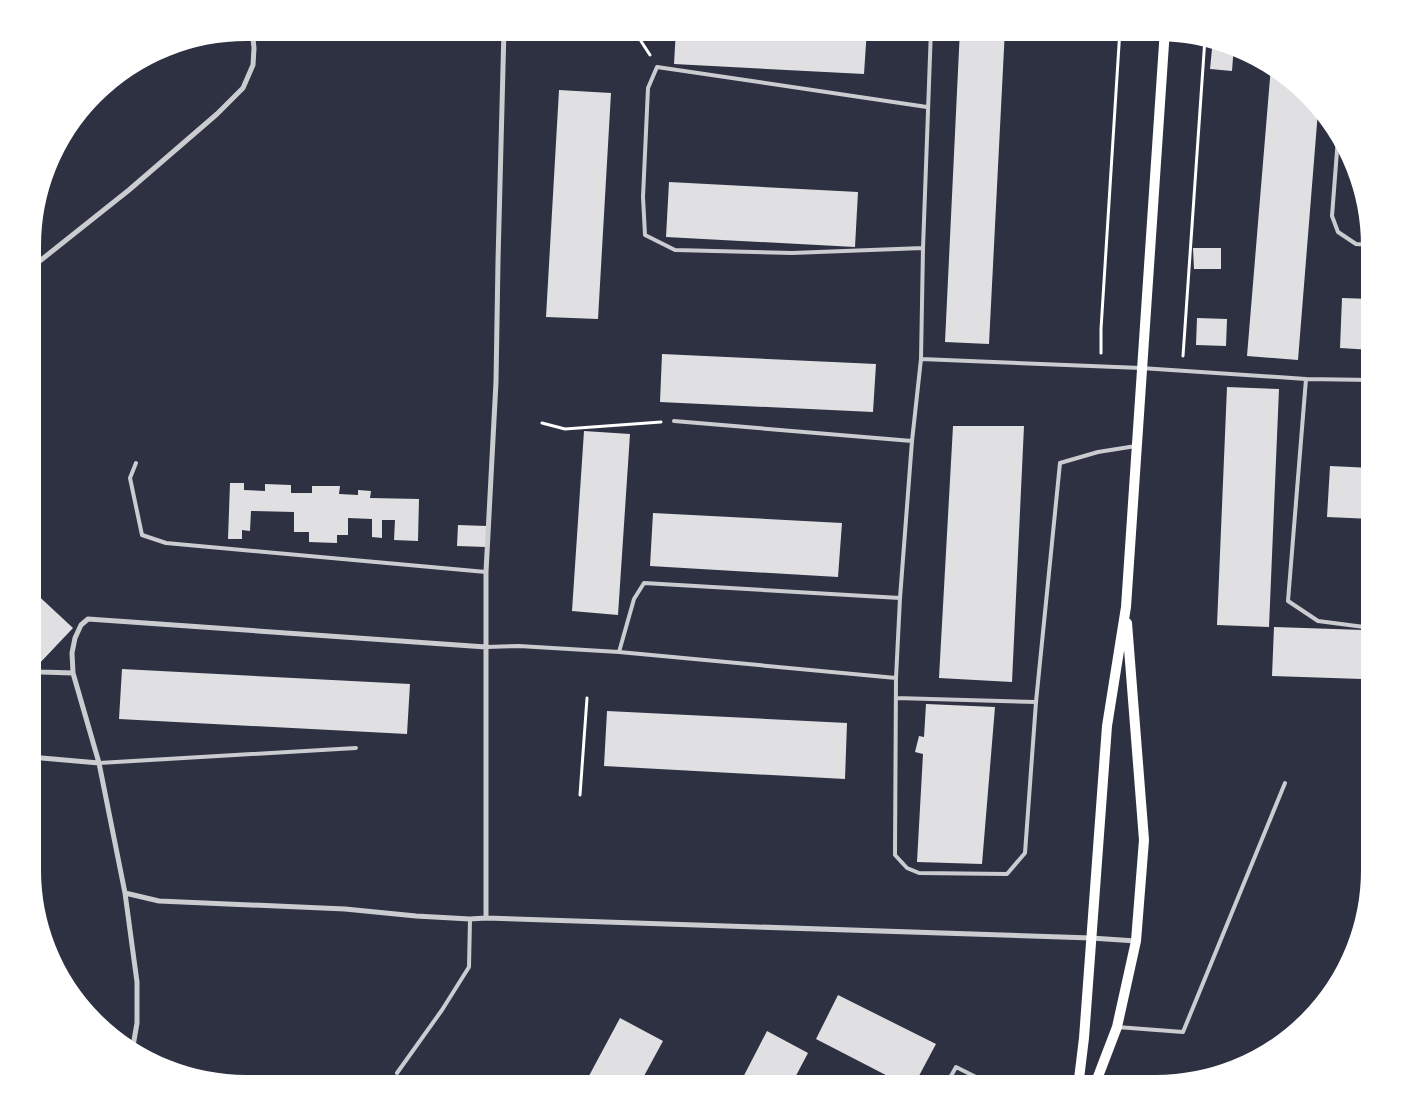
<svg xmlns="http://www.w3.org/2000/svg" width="1401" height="1116" font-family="'PT Sans',sans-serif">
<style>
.building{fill:#e0e0e3}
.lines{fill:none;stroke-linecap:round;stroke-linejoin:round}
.path{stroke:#fff;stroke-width:3}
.service{stroke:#caccd0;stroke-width:4}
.minor{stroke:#caccd0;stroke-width:5}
.secondary{stroke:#fff;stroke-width:10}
.rim{fill:none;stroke:#fff;stroke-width:6}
</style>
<rect width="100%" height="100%" fill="#2d3142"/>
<path class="building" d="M676,29H867L864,74L674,64Z
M960,29H1005L989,344L945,342Z
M1213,39L1234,44L1232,71L1210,69Z
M1271,66L1299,83L1318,111L1298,360L1247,356Z
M559,90L611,93L598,319L546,317Z
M669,182L858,192L855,247L666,237Z
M1193,248H1221V269H1194Z
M1342,298L1372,299V350L1340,348Z
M1197,318L1227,319L1226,346L1196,345Z
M662,354L876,364L873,412L660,402Z
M1227,387L1279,389L1269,627L1217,625Z
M953,426H1024L1012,682L939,678Z
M584,431L630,434L618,615L572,611Z
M1330,466L1372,468V519L1327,517Z
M230,483H244V490L265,491V484L291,485V493H312V486H340L339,494L358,495V490L371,491L370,498L419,499L418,541L394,540L395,520H382V538L372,537V519L348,518V535H337V543L309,542V532H294V512L251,511L250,531L242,530V539H228Z
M653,513L842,523L838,577L650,566Z
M458,525L487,526L486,547L457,546Z
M30,588L73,628L37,666L30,659Z
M1274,627L1364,630L1362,679L1272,676Z
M122,669L410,684L407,734L119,719Z
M926,704L995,707L982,864L917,862L923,754L915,752L919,736L924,737Z
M607,711L847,723L845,779L604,766Z
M838,995L936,1044L913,1087H909L816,1039Z
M620,1018L663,1041L638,1087H583Z
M767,1031L808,1053L790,1087H738Z"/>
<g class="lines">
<path class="path" d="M636,29L637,35L650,55
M1101,353V329L1120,29
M1183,356L1205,38
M542,423L565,429L661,422
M580,795L587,698"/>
<path class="service" d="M931,29L923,248L921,359L912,441L900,598L896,678L895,855L907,868L919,873L1007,874L1025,853L1036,702L1060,463L1098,452L1136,446
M1338,138L1332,216L1338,232L1356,244L1372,245
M923,248L792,253L675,250L645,235L643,197L648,88L657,67L927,107
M921,359L1141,368L1306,379L1372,380
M1306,379L1288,601L1318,621L1372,628
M674,421L912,441
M136,463L130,478L142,535L166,543L486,572
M486,647L519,646L619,652L896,678
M619,652L634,599L644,583L900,598
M896,698L1036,702
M99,763L356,748
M1117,1027L1183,1032L1285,783
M397,1073L442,1010L469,967L470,919
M650,1087L655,1077
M945,1087L956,1067L996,1087"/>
<path class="minor" d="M31,268L129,190L217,114L243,88L253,65L254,48L252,29
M30,669L41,672L73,673
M30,757L99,763L125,893
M99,763L73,673L72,653L75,638L81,625L88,619L486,647
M486,918L1091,938L1136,941
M132,1052L137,1023V982L125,893L159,901L345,909L416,916L470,919L486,918V572L496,382L498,261L504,29"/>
<path class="secondary" d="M1078,1087L1084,1038L1107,726L1126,607L1165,29
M1094,1087L1117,1027L1136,941L1144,840L1127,623"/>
</g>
<path d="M0 0H1401V1116H0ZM246 38H1156A208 208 0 0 1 1364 246V870A208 208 0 0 1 1156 1078H246A208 208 0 0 1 38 870V246A208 208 0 0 1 246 38Z" fill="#fff" fill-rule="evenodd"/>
<path class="rim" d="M246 38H1156A208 208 0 0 1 1364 246V870A208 208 0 0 1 1156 1078H246A208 208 0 0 1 38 870V246A208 208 0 0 1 246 38Z"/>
</svg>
